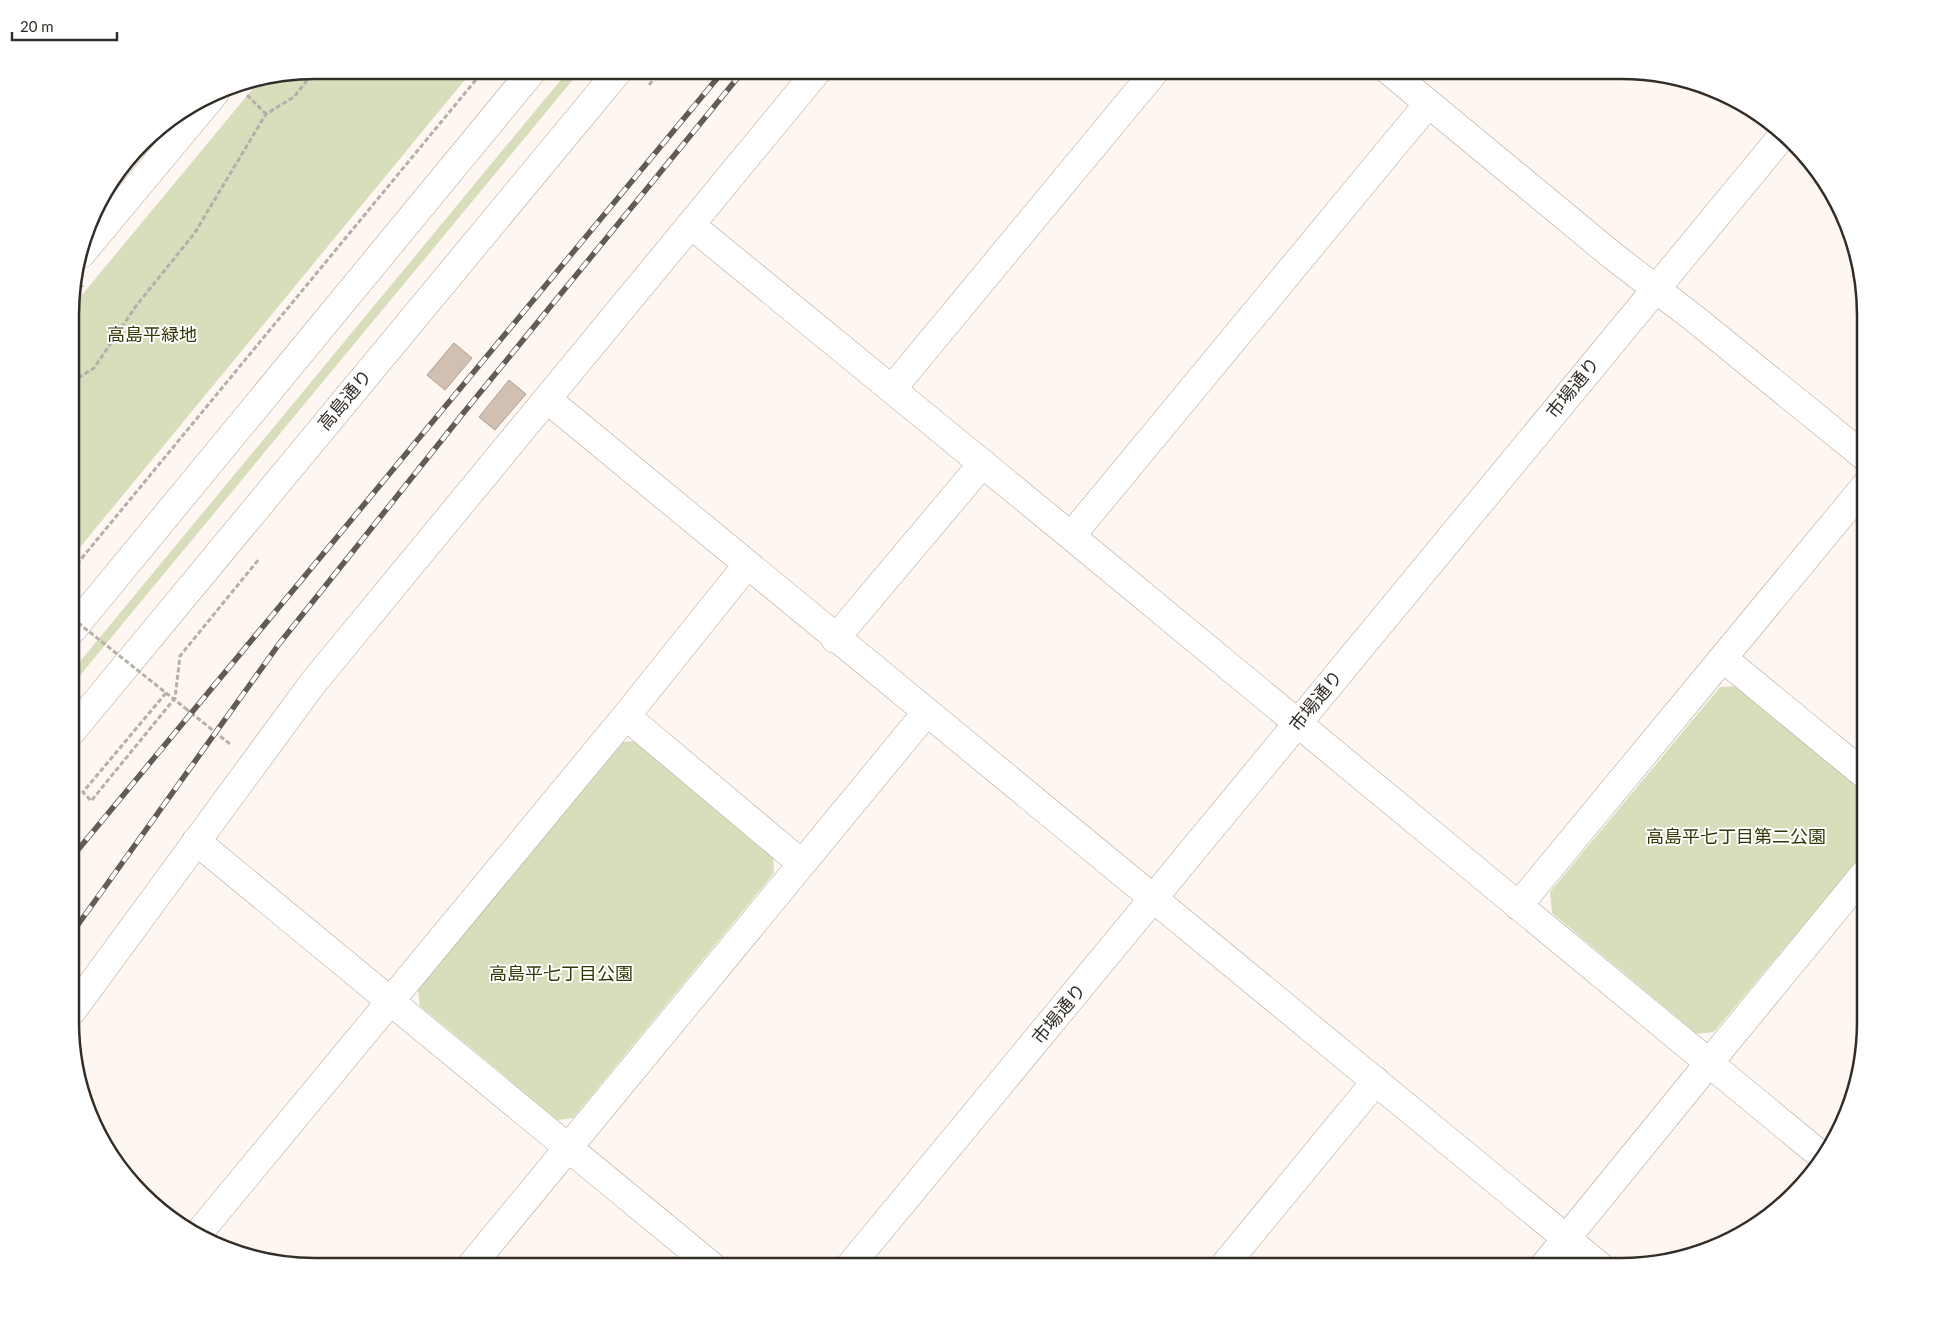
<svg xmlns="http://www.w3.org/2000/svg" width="1936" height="1337" font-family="Lato,'Noto Sans JP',sans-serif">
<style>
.green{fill:#d8ddbb}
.building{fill:#d1c0b2;stroke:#af9f91}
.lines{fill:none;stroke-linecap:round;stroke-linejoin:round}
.street-casing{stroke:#b2a294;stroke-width:29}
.secondary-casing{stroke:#b2a294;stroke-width:29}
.path{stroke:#b5afa9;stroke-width:3;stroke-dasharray:5 2.5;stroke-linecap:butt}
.street{stroke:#fff;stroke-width:28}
.secondary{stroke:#fff;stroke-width:28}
.rail-casing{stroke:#615b55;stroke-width:5.5}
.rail{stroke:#fff;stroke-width:4;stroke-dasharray:11;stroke-linecap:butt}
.path-bridge{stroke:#b5afa9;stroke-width:3;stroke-dasharray:5 2.5;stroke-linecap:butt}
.labels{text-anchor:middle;stroke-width:4;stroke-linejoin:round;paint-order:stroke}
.park-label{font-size:18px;fill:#343703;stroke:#fff}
.street-label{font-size:18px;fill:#332d27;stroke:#fff}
.rim{fill:none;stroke:#332d27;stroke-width:2.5}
</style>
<rect width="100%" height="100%" fill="#fef7f1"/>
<path class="green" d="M315,70H473L72,557V307L259,81Z
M569,70H581L72,685V671Z
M1739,686L1865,790V851L1714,1032L1697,1034L1552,913L1550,892L1720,687Z
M639,741L773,854L774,873L573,1118L558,1120L420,1006L418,990L622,742Z"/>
<path class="building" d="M454,343L472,358L445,390L427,375Z
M509,380L526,394L495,430L479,417Z"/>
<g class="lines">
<g class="street-casing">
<path id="street" d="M1388,70L1613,256L1695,319L1865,457
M691,225L1071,536L1823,1157
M81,254L215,93
M892,389L1156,70
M548,400L1601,1267
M1071,536L1428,104
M835,639L983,463
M1724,659L1865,775
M626,716L801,863
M196,841L713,1267
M1518,906L1865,486
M72,1011L313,683L818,70
M198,1234L626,716L747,565
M470,1267L926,713
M1223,1267L1376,1081
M1543,1267L1709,1063L1865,873"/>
</g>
<g class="secondary-casing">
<path id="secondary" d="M72,630L533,70
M72,731L619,70
M849,1267L1783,135"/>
</g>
<path class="path" d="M649,85L661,70
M247,95L266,114
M72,298L83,285
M72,382L94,368L136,306L194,234L266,114L294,97L315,70
M72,570L484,70
M166,693L83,792L91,801L175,698L180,656L259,559
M185,708L230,744"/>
<use href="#street" class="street"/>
<use href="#secondary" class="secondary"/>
<g class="rail-casing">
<path id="rail" d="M72,857L724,70
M72,933L279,644L465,411L744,70"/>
</g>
<use href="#rail" class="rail"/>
<path class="path-bridge" d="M72,618L185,708"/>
</g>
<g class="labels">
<g class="park-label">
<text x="152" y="341">高島平緑地</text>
<text x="1736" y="843">高島平七丁目第二公園</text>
<text x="561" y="980">高島平七丁目公園</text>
</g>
<g class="street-label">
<text transform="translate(1573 388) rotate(-51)" y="6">市場通り</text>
<text transform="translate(345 400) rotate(-50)" y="6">高島通り</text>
<text transform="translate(1316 701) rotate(-51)" y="6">市場通り</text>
<text transform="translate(1059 1014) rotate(-50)" y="6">市場通り</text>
</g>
</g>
<path d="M0 0H1936V1337H0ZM315 79H1621A236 236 0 0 1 1857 315V1022A236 236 0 0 1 1621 1258H315A236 236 0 0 1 79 1022V315A236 236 0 0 1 315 79Z" fill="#fff" fill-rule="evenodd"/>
<path class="rim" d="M315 79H1621A236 236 0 0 1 1857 315V1022A236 236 0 0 1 1621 1258H315A236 236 0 0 1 79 1022V315A236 236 0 0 1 315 79Z"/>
<path d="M12 32v8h105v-8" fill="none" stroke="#332d27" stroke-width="2.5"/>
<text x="20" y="32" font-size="15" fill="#332d27" stroke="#ffffff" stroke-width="4" paint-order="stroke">20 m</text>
</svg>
